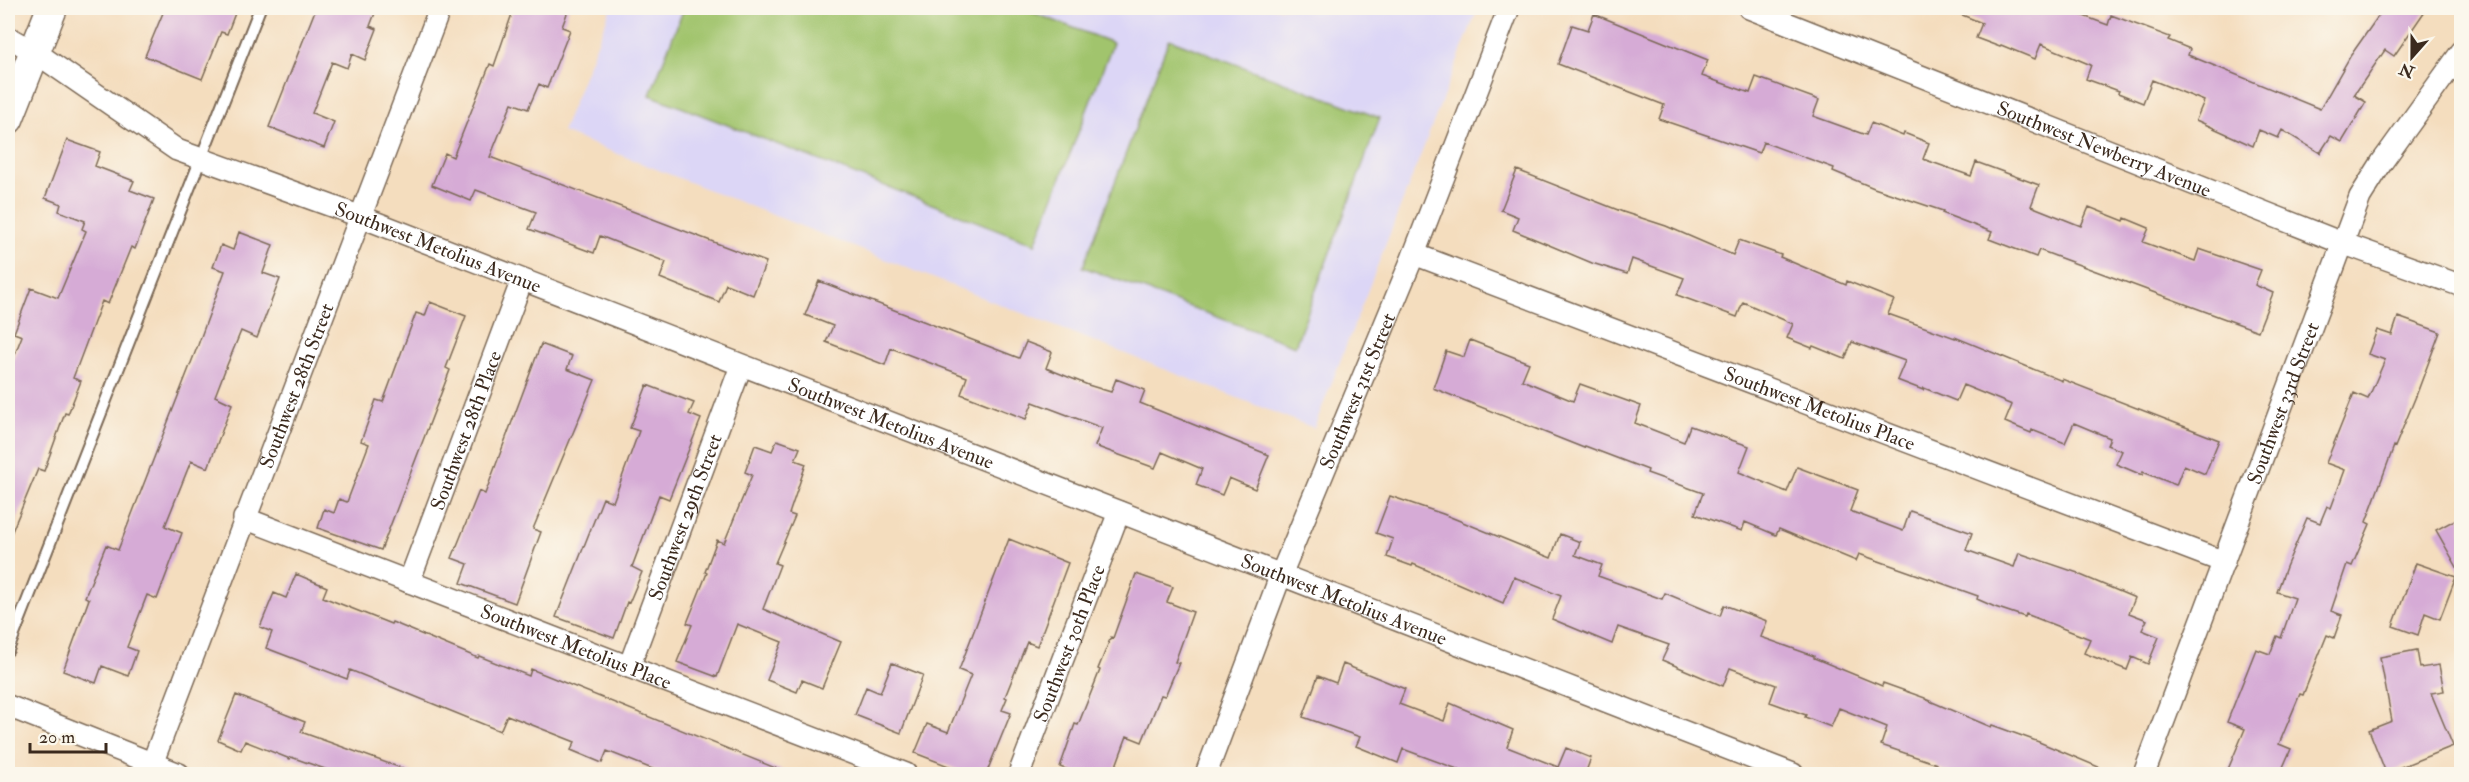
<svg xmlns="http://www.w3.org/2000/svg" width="2469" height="782" font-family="'IM FELL Double Pica',serif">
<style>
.built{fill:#dcd6f6}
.green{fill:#a1c46d;stroke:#6e7746;stroke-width:1.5}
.building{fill:#d6abd6}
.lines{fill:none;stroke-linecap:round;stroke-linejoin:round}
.lane-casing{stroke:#7c6956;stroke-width:14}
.street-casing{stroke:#7c6956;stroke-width:24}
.secondary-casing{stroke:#7c6956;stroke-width:33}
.lane{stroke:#fff;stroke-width:10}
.street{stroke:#fff;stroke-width:21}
.secondary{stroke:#fff;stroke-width:30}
.labels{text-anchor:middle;stroke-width:4.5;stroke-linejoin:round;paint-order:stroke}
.street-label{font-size:20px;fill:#3b2a1e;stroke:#fbf7ec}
</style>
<rect width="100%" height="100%" fill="#fbf7ec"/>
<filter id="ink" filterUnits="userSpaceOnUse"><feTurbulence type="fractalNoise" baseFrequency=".0167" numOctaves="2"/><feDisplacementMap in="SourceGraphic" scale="12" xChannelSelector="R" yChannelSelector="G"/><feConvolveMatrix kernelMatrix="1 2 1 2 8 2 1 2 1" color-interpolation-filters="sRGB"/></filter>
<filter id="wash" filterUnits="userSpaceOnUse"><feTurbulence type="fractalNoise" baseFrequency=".008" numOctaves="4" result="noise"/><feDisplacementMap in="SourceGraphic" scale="24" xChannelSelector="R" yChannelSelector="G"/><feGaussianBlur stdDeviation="1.35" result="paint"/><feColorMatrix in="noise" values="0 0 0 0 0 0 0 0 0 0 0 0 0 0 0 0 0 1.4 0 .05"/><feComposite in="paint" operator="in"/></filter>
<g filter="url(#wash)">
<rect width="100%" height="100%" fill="#f4ddbe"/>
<path class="built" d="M611,8H1478L1314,428L562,132Z"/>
<path class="green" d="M684,8H1021L1113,43L1035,244L650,95Z
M1169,39L1380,118L1295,346L1083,267Z"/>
<g id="blocks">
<path class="building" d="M165,8H237L227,34L221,32L202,79L145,56Z
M316,8H377L370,26L377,29L365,60L352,54L347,68L332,62L312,113L334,122L324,148L269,127Z
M514,8H569L562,27L570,30L547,88L539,84L528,109L512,103L490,157L766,262L753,295L726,284L719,302L660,278L666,262L600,236L594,253L529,229L536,212L476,190L471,201L432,185L445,153L453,157L490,64L494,66Z
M1945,8H2062L2108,25L2111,15L2170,37L2168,40L2190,49L2188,55L2320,109L2351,55L2384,8H2427L2394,56L2385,50L2354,95L2366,102L2342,142L2331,136L2320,153L2282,130L2278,138L2259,130L2253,146L2229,135L2196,120L2204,101L2152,80L2143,103L2118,93L2119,91L2086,79L2091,65L2041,44L2035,59L2001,45L2000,47L1976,38L1982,23Z
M1594,14L1708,60L1702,76L1750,93L1756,77L1819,100L1813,116L1866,135L1871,123L1903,136L1904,133L1929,143L1923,159L1971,176L1976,162L2039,185L2031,206L2081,226L2089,207L2124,221L2125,218L2149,228L2143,242L2195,261L2199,249L2261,270L2255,285L2273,293L2258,331L2039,250L2036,257L1989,239L1992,232L1942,213L1943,211L1874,188L1833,171L1834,168L1763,142L1759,153L1659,119L1664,105L1558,64L1572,25L1588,30Z
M67,140L100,152L95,166L134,181L130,190L154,199L135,249L131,247L108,304L102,301L73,378L81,381L68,414L65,413L44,471L38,469L8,541V372L22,336L14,333L31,288L58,298L86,231L82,229L85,221L59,211L61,204L45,198Z
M1517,170L1623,212L1666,226L1733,255L1739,240L1781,255L1780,257L1846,285L1847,281L1894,300L1888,314L1955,338V337L2062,381V379L2219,440L2205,474L2184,465L2176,485L2143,472L2142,475L2116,464L2122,451L2107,445L2110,438L2074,423L2065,443L2032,430L2031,433L2005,422L2012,405L1963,385L1956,401L1924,388L1923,390L1897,380L1905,361L1852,342L1845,359L1813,346L1812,348L1787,338L1793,324L1743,302L1737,317L1677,295L1684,278L1632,259L1627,274L1592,263L1513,230L1518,217L1501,210Z
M239,232L273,245L263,273L280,279L257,338L241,331L225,370L215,396L232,404L208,468L191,461L165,526L182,533L157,599L147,595L127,647L137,651L128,676L102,666L96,683L63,671L89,599L85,597L106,545L118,550L198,345L225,271L213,267L221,245L233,250Z
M819,281L1019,358L1026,342L1052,352L1046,368L1088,385L1111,392L1116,379L1145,390L1140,403L1269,455L1255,489L1229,478L1222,495L1196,485L1202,469L1162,452L1155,468L1095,446L1102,428L1033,402L1026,419L961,394L967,377L891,348L885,365L826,342L833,326L805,315Z
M430,302L466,316L446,368L450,370L381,550L318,528L324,509L334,513L339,499L347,502L369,444L361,441L376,400L383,402L416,313L425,316Z
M2398,317L2440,332L2416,396L2395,447L2394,446L2366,522L2370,524L2352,566L2347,564L2331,611L2342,615L2334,638L2327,635L2303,695L2300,694L2279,744L2291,749L2280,774H2226L2245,729L2227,722L2256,649L2270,654L2277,636L2281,638L2295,598L2277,592L2286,567L2307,518L2320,523L2327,506L2331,508L2345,470L2326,463L2354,393L2368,399L2385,360L2368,354L2377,330L2392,335Z
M1470,340L1529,363L1522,380L1573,401L1580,384L1641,406L1635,423L1684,442L1690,426L1749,446L1739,472L1787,492L1797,467L1858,490L1850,511L1903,531L1910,511L1972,533L1966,550L2014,567L2019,553L2078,573V574L2135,598L2129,613L2147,620L2142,630L2159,637L2148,664L2132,657L2127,670L2084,653L2090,639L2026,614L2025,617L1995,607L1977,599L1978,596L1859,554L1856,561L1779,529L1776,535L1745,522L1742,531L1695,514L1703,493L1647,473L1648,470L1585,446L1584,448L1433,388L1446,351L1464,357Z
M541,344L572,356L567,369L595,380L533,529L541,532L515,603L461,583L468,564L452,558L479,491L485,494Z
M647,385L694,403L689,414L701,419L669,499L659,495L632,567L642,572L629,603L627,602L614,638L556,617L603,498L613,502L639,431L630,428Z
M777,440L800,448L795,460L806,464L789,514L795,516L775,563L780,565L763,609L841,642L822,688L802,680L797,692L767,680L782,642L737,624L717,677L677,662L692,625L687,623L707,573L705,572L717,540L724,543L752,475L745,472L755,445L772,451Z
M1390,496L1443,514L1551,558L1560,534L1580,542L1575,555L1602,565L1598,576L1662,599L1665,593L1720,616L1724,605L1767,621L1761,637L1814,656V658L1882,686L1883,683L1925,698V699L1991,727L1992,725L2039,742L2115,774H1953L1936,767L1937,764L1881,745L1887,727L1839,708L1831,727L1805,717L1806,715L1770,702L1776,685L1730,668L1723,686L1662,660L1669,645L1618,627L1612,644L1552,619L1561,596L1514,577L1503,603L1413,564L1412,566L1387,557L1393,539L1376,533Z
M2462,516V576L2436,530Z
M1009,539L1068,563L1037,646L1027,642L1005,697L1007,698L1002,710L1011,713L986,774H969L915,753L927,724L948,732L971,675L959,670Z
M2416,563L2456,577L2440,619L2425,613L2418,635L2393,626Z
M296,574L327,587L323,597L391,624L392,622L478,658L479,656L529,676L531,669L790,774H665L607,751L602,763L571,750L575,742L507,715L500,731L350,670L347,679L266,648L272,632L260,627L274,593L286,598Z
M1136,574L1173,587L1167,602L1193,612L1175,662L1179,663L1165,696L1161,695L1142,742L1127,736L1113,774H1080L1060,767L1075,724L1078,725L1100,670L1098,669L1111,637L1113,638Z
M2417,650L2420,668L2439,665L2444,691L2431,693L2453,746L2386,773L2369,730L2392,721L2380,657Z
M892,663L923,675L901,733L855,715L866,687L880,693Z
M1343,664L1405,689L1399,704L1444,721L1450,703L1513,730L1507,747L1558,767L1566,748L1591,758L1585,774H1471L1403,749L1398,763L1356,746L1360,737L1303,717L1318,676L1336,683Z
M236,695L305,722L301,732L412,772L411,774H339L291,757L290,759L245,741L241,750L218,740Z"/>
</g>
</g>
<g filter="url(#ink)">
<use href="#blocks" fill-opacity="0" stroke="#7c6956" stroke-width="1.5"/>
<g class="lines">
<g class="lane-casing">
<path id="lane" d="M8,650L260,8"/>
</g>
<g class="street-casing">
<g id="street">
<path id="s1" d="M1749,8L2342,243L2462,286"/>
<path id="s2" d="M8,37L35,52L177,150L359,216L1793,774"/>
<path id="s3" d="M1414,254L2224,562"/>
<path id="s4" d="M244,518L906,774"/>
<path id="s5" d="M409,582L522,280"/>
<path id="s6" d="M629,667L741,366"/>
<path d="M8,706L179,774"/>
<path id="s7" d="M152,764L440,8"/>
<path id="s8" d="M1019,774L1119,512"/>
<path id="s9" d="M1206,774L1280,577L1414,254L1509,8"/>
<path id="s10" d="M2144,774L2360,197L2382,162L2462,51"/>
</g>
</g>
<g class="secondary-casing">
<path id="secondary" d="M8,119L52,8"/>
</g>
<use href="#lane" class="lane"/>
<use href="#street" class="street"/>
<use href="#secondary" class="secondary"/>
</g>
</g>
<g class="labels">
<g class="street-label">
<text dy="7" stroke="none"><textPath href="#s1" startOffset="382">Southwest Newberry Avenue</textPath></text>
<text dy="7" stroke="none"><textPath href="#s2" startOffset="482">Southwest Metolius Avenue</textPath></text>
<text dy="7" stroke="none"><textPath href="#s7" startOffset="405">Southwest 28th Street</textPath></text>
<text dy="7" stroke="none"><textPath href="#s9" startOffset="412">Southwest 31st Street</textPath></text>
<text dy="7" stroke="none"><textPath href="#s10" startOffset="396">Southwest 33rd Street</textPath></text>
<text dy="7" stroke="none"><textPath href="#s3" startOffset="434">Southwest Metolius Place</textPath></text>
<text dy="7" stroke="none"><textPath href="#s2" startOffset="968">Southwest Metolius Avenue</textPath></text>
<text dy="7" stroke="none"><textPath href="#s5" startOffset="162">Southwest 28th Place</textPath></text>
<text dy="7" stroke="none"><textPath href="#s6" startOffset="160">Southwest 29th Street</textPath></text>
<text dy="7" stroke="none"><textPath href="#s2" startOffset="1454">Southwest Metolius Avenue</textPath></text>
<text dy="7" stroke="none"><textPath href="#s8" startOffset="140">Southwest 30th Place</textPath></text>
<text dy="7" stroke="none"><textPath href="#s4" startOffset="356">Southwest Metolius Place</textPath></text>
</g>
</g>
<rect width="2469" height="782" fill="none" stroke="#fbf7ec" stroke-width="30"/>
<g transform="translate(2412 57) rotate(201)" stroke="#fbf7ec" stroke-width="4.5" paint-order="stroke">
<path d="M0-4.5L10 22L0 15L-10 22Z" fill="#3b2a1e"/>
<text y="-9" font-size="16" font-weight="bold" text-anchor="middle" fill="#3b2a1e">N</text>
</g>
<path d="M30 743v9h76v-9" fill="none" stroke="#3b2a1e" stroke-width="3"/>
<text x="39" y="743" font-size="18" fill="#3b2a1e" stroke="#fbf7ec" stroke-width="4.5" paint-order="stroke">20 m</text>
</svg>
